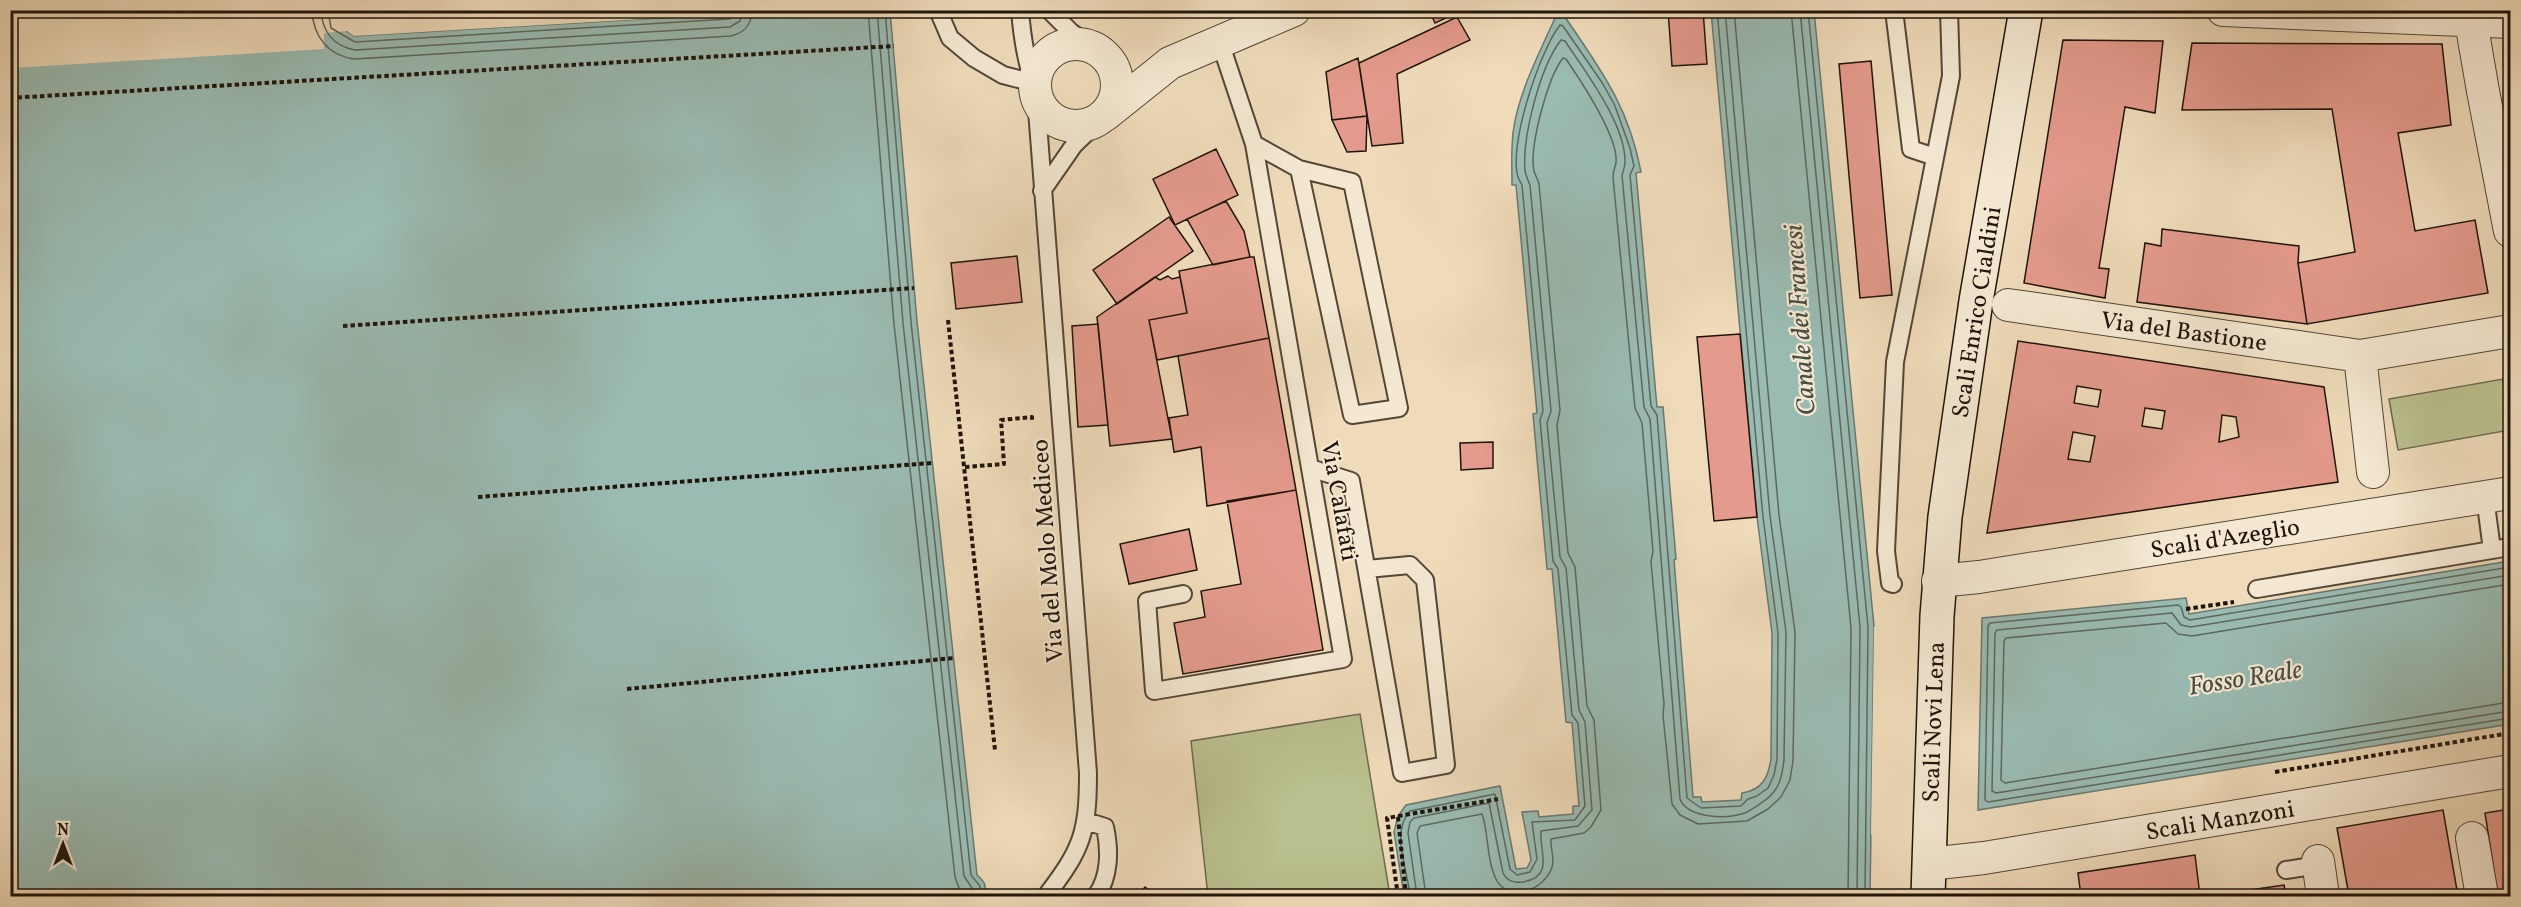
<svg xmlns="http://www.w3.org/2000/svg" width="2521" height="907" font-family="Vollkorn,serif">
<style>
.green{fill:#bac08f;stroke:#6c6a4e;stroke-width:1.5}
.water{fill:#9abbb2;stroke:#697870;stroke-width:1.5}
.pier{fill:#efdbba}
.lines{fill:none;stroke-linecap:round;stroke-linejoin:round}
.shore{stroke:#5c685f;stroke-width:1.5}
.building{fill:#e49a8c;stroke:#1f140c;stroke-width:1.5;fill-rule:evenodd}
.lane-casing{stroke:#534638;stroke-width:20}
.street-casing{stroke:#534638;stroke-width:34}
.secondary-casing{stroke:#1f140c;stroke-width:36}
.path{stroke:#1f140c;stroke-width:4;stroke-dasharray:4.5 3;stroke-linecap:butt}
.lane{stroke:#f5e8d2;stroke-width:16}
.street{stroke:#f5e8d2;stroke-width:32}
.secondary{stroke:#f5e8d2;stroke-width:33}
.labels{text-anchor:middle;stroke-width:4.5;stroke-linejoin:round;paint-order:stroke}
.street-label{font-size:24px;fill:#1f140c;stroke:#f5e8d2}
.water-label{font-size:26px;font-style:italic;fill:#4a4e46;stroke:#f5e8d2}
</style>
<rect width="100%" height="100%" fill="#efdbba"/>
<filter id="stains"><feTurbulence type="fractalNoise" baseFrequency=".00333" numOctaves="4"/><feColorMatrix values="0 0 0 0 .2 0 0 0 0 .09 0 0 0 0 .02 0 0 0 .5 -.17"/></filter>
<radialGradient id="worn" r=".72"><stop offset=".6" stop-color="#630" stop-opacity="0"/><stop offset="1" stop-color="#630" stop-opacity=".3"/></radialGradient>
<path class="green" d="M2503,379L2510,430L2398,450L2389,399Z
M1360,714L1390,896H1208L1191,741Z"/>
<path class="water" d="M10,11H334L336,24L354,36L777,11H890L917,321L977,875C985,882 987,886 984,896H11Z
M1711,11H1814L1874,626L1870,896H1404L1394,832L1398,816L1406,805L1500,786L1516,869L1527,868L1531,860L1522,812L1538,811L1539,817L1573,814V806H1579L1572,723L1566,722L1552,569H1547L1533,414L1537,413L1516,185H1512C1512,168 1511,151 1513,133C1518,93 1539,54 1555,18L1565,17C1601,70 1629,107 1641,172L1636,173L1657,407H1663L1676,559L1674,560L1693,797H1701L1702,802L1741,800L1742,793C1762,790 1768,778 1771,759L1772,633L1757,517Z
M2510,561V724L1978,810L1982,618L2186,598L2189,614Z"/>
<path class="pier" d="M104,11L337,10L339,22L355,33L728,10L776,11L354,36L347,31L324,33V49L11,68V16Z
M1877,626L1874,834L1871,835L1874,627Z"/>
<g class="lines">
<path class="shore" d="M312,10C313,36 328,56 355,59L731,36C744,33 752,24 752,10
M321,10C322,31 333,46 355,50L730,27L740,21L743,10
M328,10L331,28L355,42L729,19L734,17L736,10
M868,10L894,324L955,877L962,896
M877,10L903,323L964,876L972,888L971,896
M885,10L911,322L971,875L980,886L979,896
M1791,10L1851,628L1848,896
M1800,10L1860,627L1857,896
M1808,10L1868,627L1865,896
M2510,567L2190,620L2184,617L2181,607L2178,605L1990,623L1988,626L1985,800L1988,802L2510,718
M2510,575L2191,627L2181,625L2172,613L1997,630L1995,633L1992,791L1996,793L2510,711
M2510,584L2192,636L2178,634L2166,623L2006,638L2004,641L2001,780L2005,783L2510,702
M1410,896C1408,870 1390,833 1410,811L1495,794L1510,869L1517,875L1530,872L1537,859L1532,822L1575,820L1585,806L1578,723L1572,715L1558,569L1553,561L1540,420L1543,411L1522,185C1521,183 1519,180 1518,177C1508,146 1540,50 1560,25L1563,26L1603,84L1615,106L1630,148L1634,166L1630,175L1651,406L1657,415L1687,798L1701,808L1741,806L1748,799L1757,796L1768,788L1774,775L1777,759L1778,633L1763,517L1717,10
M1417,896L1408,833L1410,822L1414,818L1489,803L1503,873C1507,881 1513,883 1523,882C1555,877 1539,851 1541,831L1578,826L1592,810L1585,722L1579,710L1566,568L1560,557L1547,423L1551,411L1530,185C1528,180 1526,176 1525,171C1522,137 1540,67 1561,40L1565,41C1585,71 1626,125 1625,162C1625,167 1623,171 1622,176L1644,407L1650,419L1680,799C1688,819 1727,819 1745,813C1751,810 1767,800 1772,794C1781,785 1783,771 1784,759L1786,632L1770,516L1725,10
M1426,896L1417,833L1420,826L1482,814C1489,833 1486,858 1495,877C1507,905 1545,890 1552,867C1555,857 1550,848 1551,839L1584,833L1591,827L1601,810L1594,720L1587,706L1575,567L1568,553L1557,425L1560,410L1539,184C1538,179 1535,175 1534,171C1529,146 1548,77 1563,58L1566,59C1581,81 1619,137 1616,163C1615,168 1613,171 1613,177L1635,408L1642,423L1653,551L1651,562L1664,704L1663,715L1672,804L1680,815L1698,824L1747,821L1768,809L1781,797L1790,780L1793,761L1795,632L1779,515L1734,10"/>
</g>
<path class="building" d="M1429,10H1461V11L1435,23Z
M1668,10H1703L1707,64L1672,66Z
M1457,17L1470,40L1397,74L1403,143L1372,146L1359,63Z
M2063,40L2163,41L2155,113L2125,107L2099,268L2109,269L2105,298L2024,283Z
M2192,43L2442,44L2451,125L2398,133L2415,231L2475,220L2488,293L2307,324L2298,263L2355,252L2332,109L2182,110Z
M1358,58L1367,116L1332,120L1326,72Z
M1871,61L1892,295L1860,298L1839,64Z
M1367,116L1366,151L1347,152L1332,120Z
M1216,149L1238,195L1175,225L1153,179Z
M1226,201L1244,231L1250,257L1213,265L1187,219Z
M1169,217L1193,251L1117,304L1093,270Z
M2162,229L2299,246L2298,263L2307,324L2137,302L2145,243L2161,246Z
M1017,256L1022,302L956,309L951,263Z
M1250,257H1254L1269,338L1157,360L1149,320L1187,313L1179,271Z
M1168,276L1172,279L1180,277L1187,313L1149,320L1172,439L1110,446L1097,317L1155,277L1160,280Z
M1098,324L1108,425L1078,427L1072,326Z
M1740,334L1757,517L1714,521L1697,337Z
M1269,338L1296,490L1207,506L1201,447L1174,452L1169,418L1188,415L1178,356Z
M2018,341L2324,387L2338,482L1987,533ZM2077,386L2101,390L2098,407L2074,403ZM2145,408L2165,411L2162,429L2142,426ZM2222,415L2236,417L2239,437L2219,442ZM2073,432L2095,436L2090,462L2068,459Z
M1493,442V468L1461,470L1460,443Z
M1296,490L1323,650L1183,674L1174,623L1205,617L1201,591L1241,584L1227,501Z
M1189,529L1197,570L1129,584L1120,544Z
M2510,809V896H2498L2485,813Z
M2443,810L2458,896H2349L2337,828Z
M2195,855L2200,896H2081L2078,873Z
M2284,885L2286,896H2244L2243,891Z
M1145,887L1158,896H1138Z"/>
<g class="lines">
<g class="lane-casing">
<path id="lane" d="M938,10L950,38L974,58L1003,75L1034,83
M1020,10C1022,36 1025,59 1034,83
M1049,10L1071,32L1094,48
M1894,10L1911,149L1935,157
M1036,97L1088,773C1088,833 1082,849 1046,896
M1254,144L1299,169L1352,415L1399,408L1352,182L1299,169
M1042,191L1074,145L1102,118
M1310,468L1351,481L1402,773L1446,765L1425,580L1410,565L1367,569
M2485,497L2492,550
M1893,584L1890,583L1886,551L1895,362L1951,76L1949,10
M2257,589L2510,547
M1183,594L1147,601L1154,691L1343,659L1254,144L1220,42
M1086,821L1105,827C1110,850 1110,877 1096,896
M2286,870L2318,865"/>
</g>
<g class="street-casing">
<path id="street" d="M2223,10L2510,22
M2469,10L2483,91L2510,231
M1035 85a41 41 0 1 1 82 0a41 41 0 1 1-82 0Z
M1105,115L1170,63L1294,10
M2008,305L2360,356L2510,331
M2360,356L2373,472
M1938,581L1979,577L2510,493
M2472,838L2482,896
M2318,861L2323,896
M1929,864L1984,858L2510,771"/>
</g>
<g class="secondary-casing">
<path id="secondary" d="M1928,896L1937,616L1945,517L1976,301L2026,10"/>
</g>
<path class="path" d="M10,98L894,46
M948,320L995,750
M343,326L914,288
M965,467L1004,464L1001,420L1032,417V420
M478,497L932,463
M2186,609L2234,602
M627,689L954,658
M2275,772L2510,733
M1398,817L1406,896
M1398,896L1387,818L1498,799"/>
<use href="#lane" class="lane"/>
<use href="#street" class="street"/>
<use href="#secondary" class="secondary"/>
</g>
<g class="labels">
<g class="street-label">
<text transform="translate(1976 312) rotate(-81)" y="8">Scali Enrico Cialdini</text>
<text transform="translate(2184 331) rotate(8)" y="8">Via del Bastione</text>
<text transform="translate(1340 501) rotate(80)" y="8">Via Calafati</text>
<text transform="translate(2225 538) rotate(-9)" y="8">Scali d'Azeglio</text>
<text transform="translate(1047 551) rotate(-94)" y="8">Via del Molo Mediceo</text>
<text transform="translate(1933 722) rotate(-88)" y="8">Scali Novi Lena</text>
<text transform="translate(2220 820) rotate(-9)" y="8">Scali Manzoni</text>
</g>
<g class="water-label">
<text transform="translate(1799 320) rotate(-94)" y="9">Canale dei Francesi</text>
<text transform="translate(2245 677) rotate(-9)" y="9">Fosso Reale</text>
</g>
</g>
<rect width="2521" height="907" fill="none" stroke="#efdbba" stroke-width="36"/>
<rect x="12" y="12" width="2497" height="883" fill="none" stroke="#1f140c" stroke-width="3"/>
<rect x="18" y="18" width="2485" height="871" fill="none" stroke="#1f140c" stroke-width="1.5"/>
<g transform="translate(63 844)" stroke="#f5e8d2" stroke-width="4.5" paint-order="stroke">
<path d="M0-4.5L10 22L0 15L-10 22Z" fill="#1f140c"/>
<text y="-9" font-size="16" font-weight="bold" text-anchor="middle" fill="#1f140c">N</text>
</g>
<rect width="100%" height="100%" filter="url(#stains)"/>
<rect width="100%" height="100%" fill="url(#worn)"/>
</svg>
